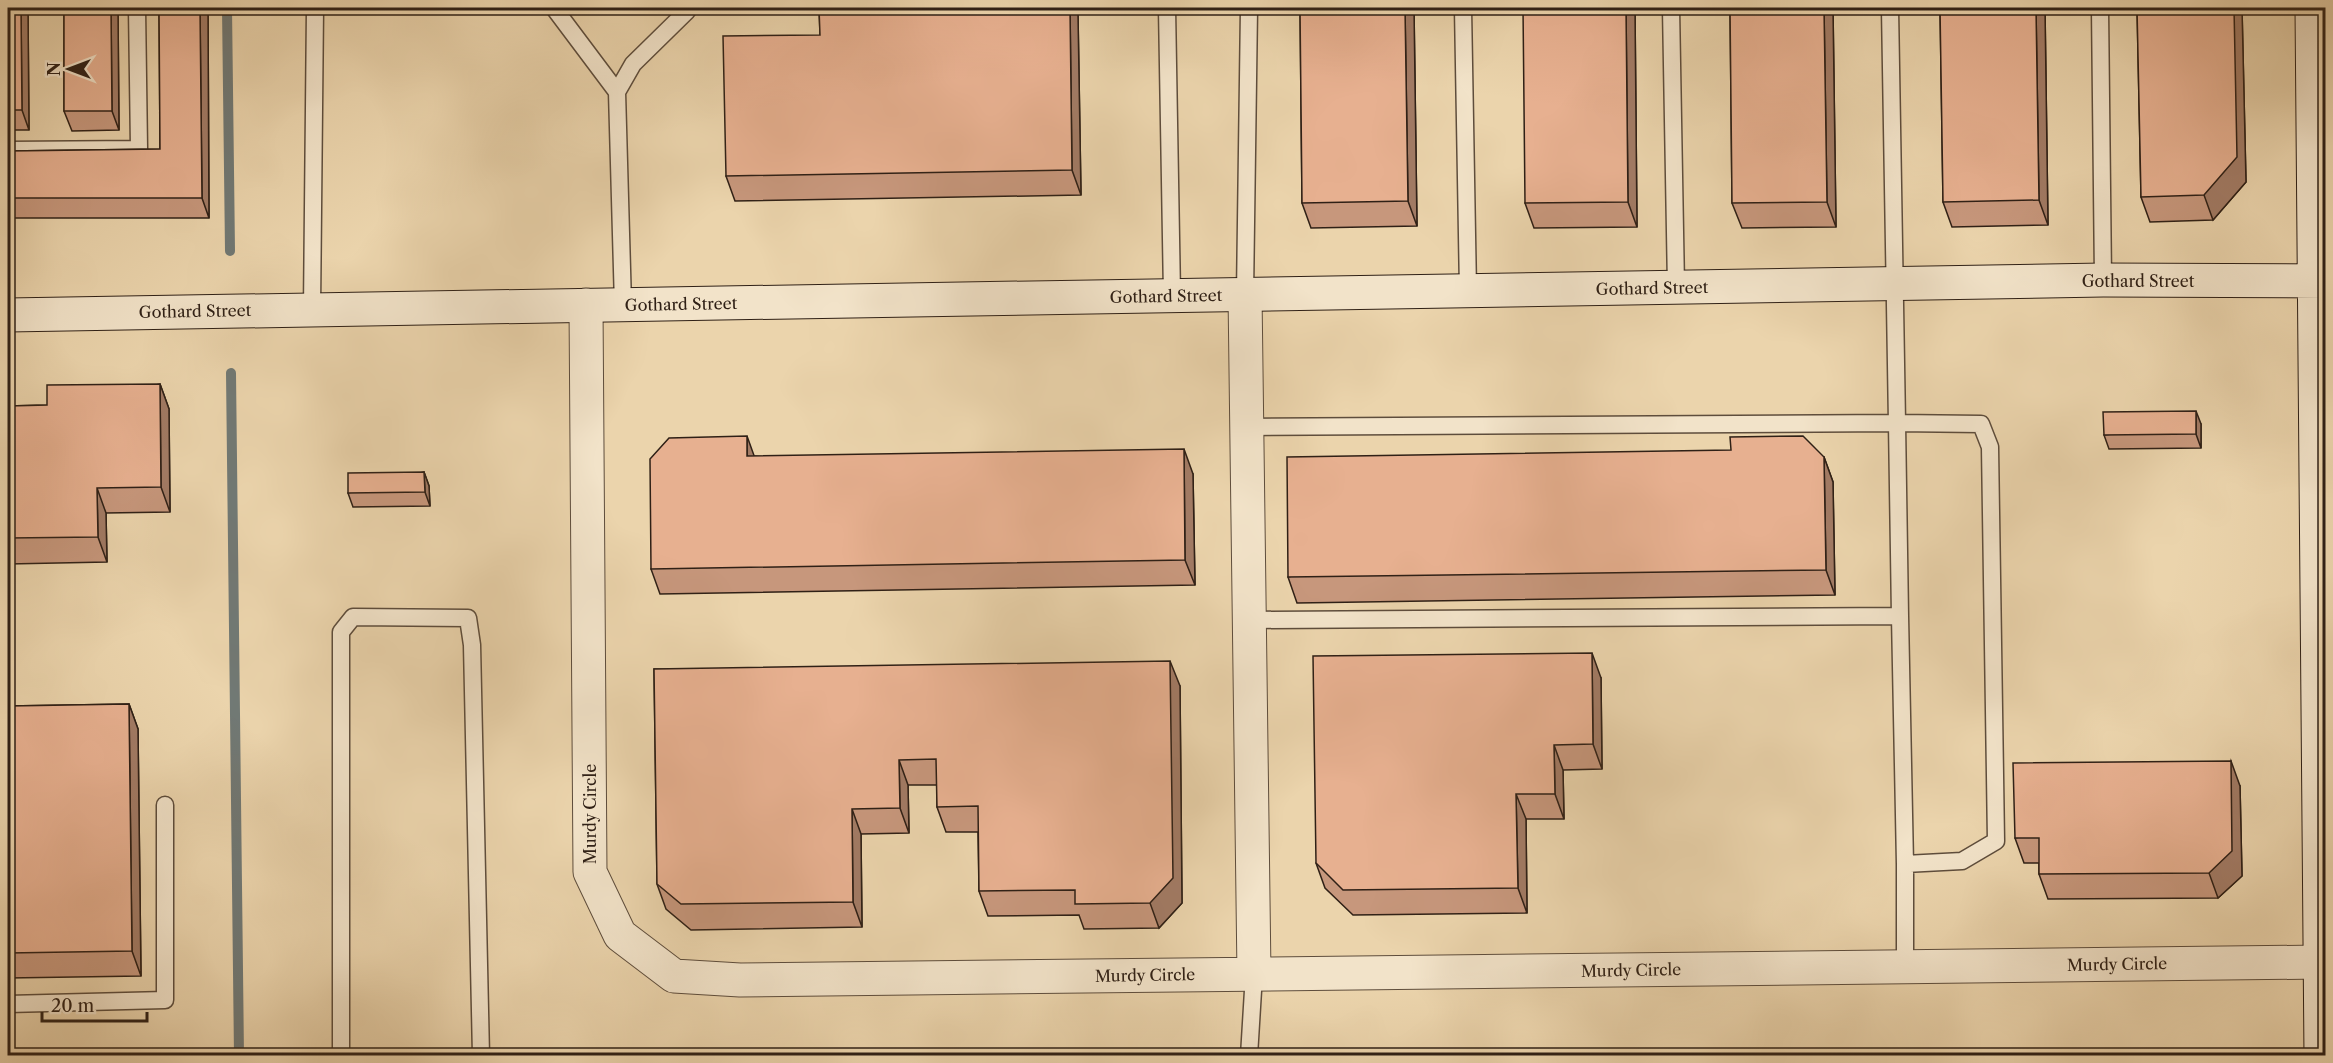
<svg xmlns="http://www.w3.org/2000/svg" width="2333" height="1063" font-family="'Libre Caslon Text',serif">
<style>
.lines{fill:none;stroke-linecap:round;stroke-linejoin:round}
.stream{stroke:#717975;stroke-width:10}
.lane-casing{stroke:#5e4d3c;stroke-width:19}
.street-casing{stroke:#5e4d3c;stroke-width:35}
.secondary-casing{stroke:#2f2016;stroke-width:35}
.lane{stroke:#f2e3c9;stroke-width:16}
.street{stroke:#f2e3c9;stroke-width:33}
.secondary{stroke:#f2e3c9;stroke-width:33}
.wall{fill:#c7977c;stroke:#2f2016;stroke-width:1.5}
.shaded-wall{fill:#a27b65;stroke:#2f2016;stroke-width:1.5}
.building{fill:#e7b090;stroke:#2f2016;stroke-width:1.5}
.labels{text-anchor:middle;stroke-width:4.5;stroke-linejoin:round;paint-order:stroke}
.street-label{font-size:16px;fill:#2f2016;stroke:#f2e3c9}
</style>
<rect width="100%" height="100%" fill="#ebd4ac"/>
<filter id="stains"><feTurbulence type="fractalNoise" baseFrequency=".00333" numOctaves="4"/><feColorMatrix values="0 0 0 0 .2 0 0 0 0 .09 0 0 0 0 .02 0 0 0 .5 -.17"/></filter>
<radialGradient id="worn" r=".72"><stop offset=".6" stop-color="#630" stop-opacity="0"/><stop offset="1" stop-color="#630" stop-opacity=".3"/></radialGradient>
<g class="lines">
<path class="stream" d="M227,8L230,251
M231,373L239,1056"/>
<g class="lane-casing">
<path id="lane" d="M554,8L617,92
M1167,8L1172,295
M1463,8L1468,291
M1671,8L1676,287
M2100,8L2103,280
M8,150L139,149L137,8
M1245,294L1249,8
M623,305L617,92L633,64L687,11L686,8
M312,309L315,8
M1247,427L1897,423L1890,8
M1900,616L1905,864
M1250,620L1900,616L1897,423L1981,424L1990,447L1996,841L1962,861L1905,864V967
M8,1004L165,1000V805
M341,1056V632L353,617L468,618L472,645L481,1056
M1249,1056L1254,974"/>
</g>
<g class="street-casing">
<path id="street" d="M1245,294L1254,974
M586,305L590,872L620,935L674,976L740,980L2320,962"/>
</g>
<g class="secondary-casing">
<path id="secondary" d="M2312,8L2321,1056
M8,315L2103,280L2326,281"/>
</g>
<use href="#lane" class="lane"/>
<use href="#street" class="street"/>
<use href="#secondary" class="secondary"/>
</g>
<path class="wall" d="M8,8H28L29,130H8Z
M64,8H118L119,130L72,131L64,111Z
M159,8H208L209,218H8V151L160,149Z
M819,8H1134V13L1078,14L1081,195L735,201L726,176L820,35Z
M1300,8H1414L1417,226L1311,228L1302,203Z
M1635,8L1637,227L1534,228L1525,203Z
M1730,8H1833L1836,227L1742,228L1732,203Z
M1940,8H2045L2048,225L1952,227L1943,202Z
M2137,8H2242L2246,182L2213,220L2150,222L2141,197Z
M160,384L169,409L170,512L106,513L107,562L8,564V406L47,405Z
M2201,424V448L2109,449L2104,435Z
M754,456L1193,474L1195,585L660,594L651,569Z
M1824,457L1833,482L1835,595L1297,603L1288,577Z
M424,472L429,486L430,506L353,507L348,493Z
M654,669L1180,686L1182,903L1159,928L1084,929L1079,915L988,916L979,891L978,832H946L937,807V785H908L909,833L861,834L862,927L691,930L666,909L657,884Z
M1601,678L1602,769L1563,770L1564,819H1526L1527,913L1353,915L1325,888L1316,863Z
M129,704L138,729L141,976L8,978V706Z
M2240,786L2242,876L2218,898L2048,899L2039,874V863H2024L2015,838Z"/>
<path class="shaded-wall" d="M21,8H28L29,130L22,110Z
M111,8H118L119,130L112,111Z
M200,8H208L209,218L202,198Z
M1070,8H1076L1078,14L1081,195L1072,170Z
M1405,8H1414L1417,226L1408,201Z
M1626,8H1635L1637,227L1628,202Z
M1824,8H1833L1836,227L1827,202Z
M2036,8H2045L2048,225L2039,200Z
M2234,8H2242L2246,182L2213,220L2204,195Z
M160,384L169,409L170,512L161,487Z
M2196,411L2201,424V448L2196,434Z
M747,436L756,461L747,456Z
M1184,449L1193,474L1195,585L1185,560Z
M1824,457L1833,482L1835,595L1826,570Z
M424,472L429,486L430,506L425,492Z
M97,488L106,513L107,562L98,537Z
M1592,653L1601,678L1602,769L1593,744Z
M1170,661L1180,686L1182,903L1159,928L1150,903Z
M129,704L138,729L141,976L132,951Z
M1554,745L1563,770L1564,819L1555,794Z
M899,760L908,785L909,833L900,808Z
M2231,761L2240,786L2242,876L2218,898L2209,873Z
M1516,794L1526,819L1527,913L1518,888Z
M852,809L861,834L862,927L853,902Z"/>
<path class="building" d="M8,8H21L22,110H8Z
M64,8H111L112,111H64Z
M159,8H200L202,198H8V151L160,149Z
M819,8H1070L1072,170L726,176L723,36L820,35Z
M1300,8H1405L1408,201L1302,203Z
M1523,8H1626L1628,202L1525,203Z
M1730,8H1824L1827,202L1732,203Z
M1940,8H2036L2039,200L1943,202Z
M2137,8H2234L2237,157L2204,195L2141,197Z
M160,384L161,487L97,488L98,537L8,538V406L47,405V385Z
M2196,411V434L2104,435L2103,412Z
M747,436V456L1184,449L1185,560L651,569L650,459L669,438Z
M1803,436L1824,457L1826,570L1288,577L1287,457L1731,450L1730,437Z
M424,472L425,492L348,493V473Z
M1592,653L1593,744L1554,745L1555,794H1516L1518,888L1343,890L1316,863L1313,656Z
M1170,661L1173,878L1150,903L1075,904V890L979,891L978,806L937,807L936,759L899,760L900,808L852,809L853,902L681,904L657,884L654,669Z
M129,704L132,951L8,953V706Z
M2231,761L2232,851L2209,873L2039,874V838H2015L2013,763Z"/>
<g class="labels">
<g class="street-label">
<text x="2138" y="287">Gothard Street</text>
<text transform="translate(1652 288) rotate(-1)" y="6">Gothard Street</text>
<text transform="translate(1166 296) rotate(-1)" y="6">Gothard Street</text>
<text transform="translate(681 304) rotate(-1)" y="6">Gothard Street</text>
<text transform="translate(195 311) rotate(-1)" y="6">Gothard Street</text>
<text transform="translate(590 814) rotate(-90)" y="6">Murdy Circle</text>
<text transform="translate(2117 964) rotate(-1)" y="6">Murdy Circle</text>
<text transform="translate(1631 970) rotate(-1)" y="6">Murdy Circle</text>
<text transform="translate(1145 975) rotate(-1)" y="6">Murdy Circle</text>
</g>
</g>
<rect width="2333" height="1063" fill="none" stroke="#ebd4ac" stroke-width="30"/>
<rect x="9" y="9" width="2315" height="1045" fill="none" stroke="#2f2016" stroke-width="3"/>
<rect x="15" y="15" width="2303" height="1033" fill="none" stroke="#2f2016" stroke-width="1.5"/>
<g transform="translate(69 69) rotate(270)" stroke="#f2e3c9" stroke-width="4.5" paint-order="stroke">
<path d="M0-4.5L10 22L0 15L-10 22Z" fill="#2f2016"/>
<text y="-9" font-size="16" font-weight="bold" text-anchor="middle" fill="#2f2016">N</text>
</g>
<path d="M42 1012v9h105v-9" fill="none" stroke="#2f2016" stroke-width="3"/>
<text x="51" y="1012" font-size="18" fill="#2f2016" stroke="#f2e3c9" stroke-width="4.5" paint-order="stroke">20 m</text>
<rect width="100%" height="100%" filter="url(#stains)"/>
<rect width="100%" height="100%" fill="url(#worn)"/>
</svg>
